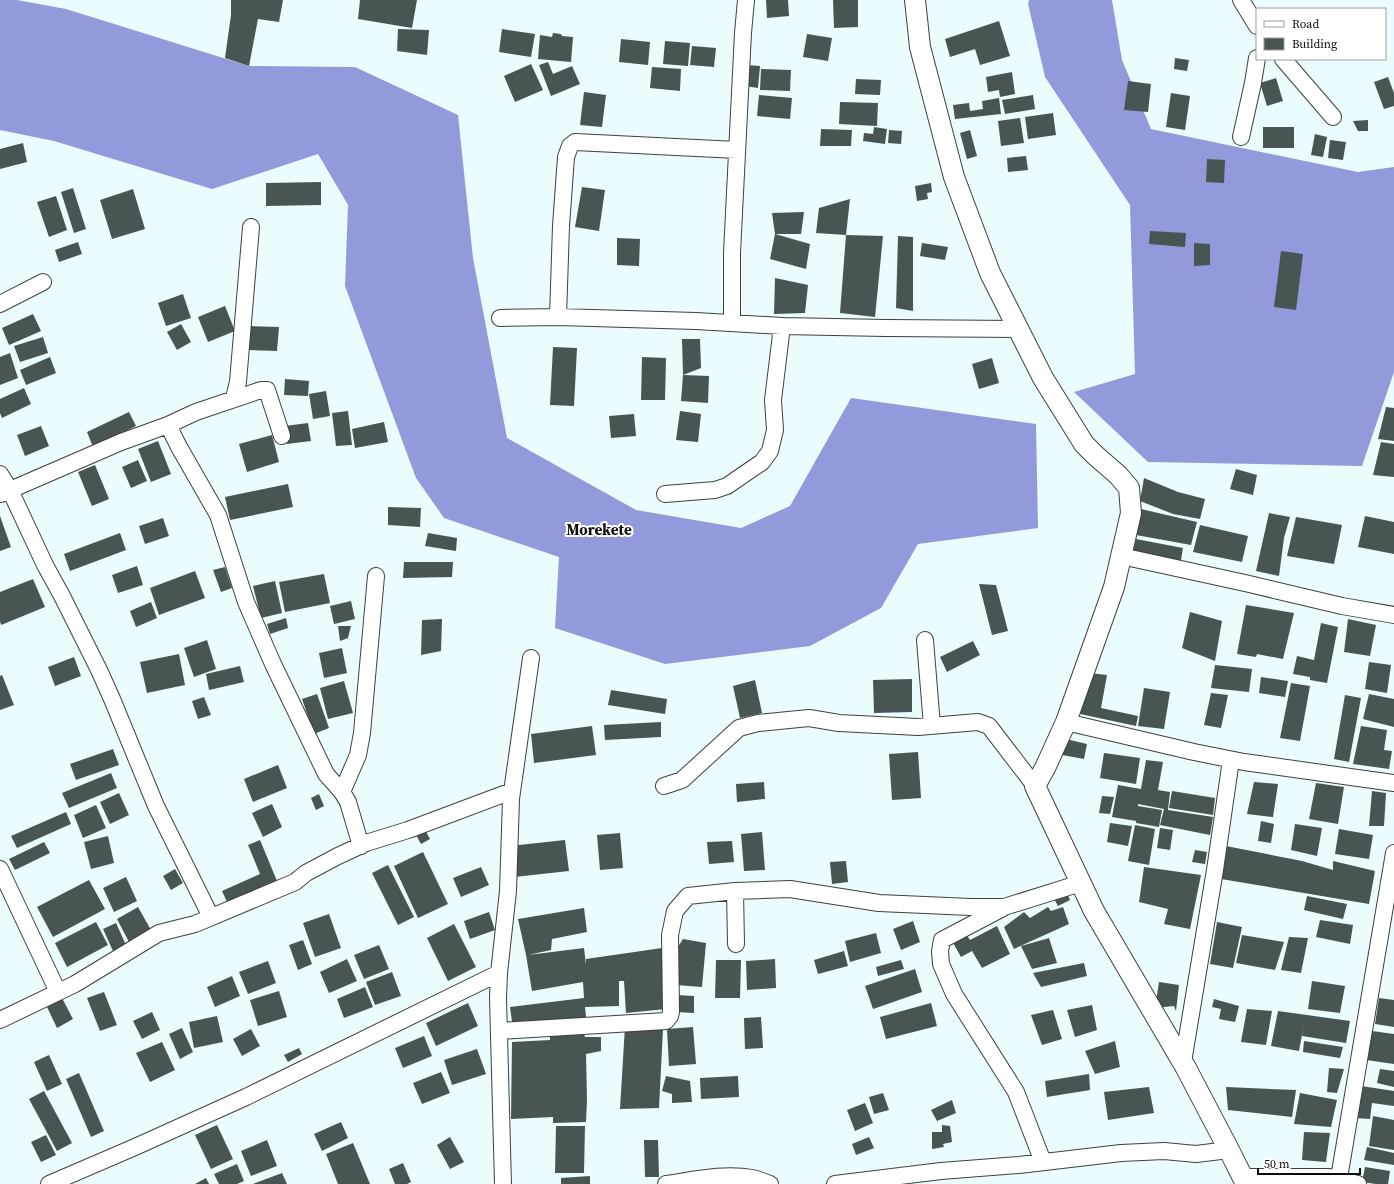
<svg xmlns="http://www.w3.org/2000/svg" width="1394" height="1184" font-family="'Source Serif 4',serif">
<style>
.forest{fill:#929adc}
.building{fill:#485552}
.lines{fill:none;stroke-linecap:round;stroke-linejoin:round}
.minor-casing{stroke:#3f3f3f;stroke-width:18}
.tertiary-casing{stroke:#3f3f3f;stroke-width:22}
.minor{stroke:#fff;stroke-width:16}
.tertiary{stroke:#fff;stroke-width:20}
.labels{text-anchor:middle;stroke-width:4;stroke-linejoin:round;paint-order:stroke}
.quarter-label{font-size:15px;font-weight:bold;fill:#0c0c0c;stroke:#fff}
</style>
<rect width="100%" height="100%" fill="#ebfcff"/>
<path class="forest" d="M0,0H17L66,9L249,66L355,67L458,115L473,258L507,438L636,510L741,528L790,506L851,398L1036,424L1038,528L918,544L881,608L810,646L665,664L555,628L559,557L444,518L416,478L345,286L348,205L318,154L212,189L54,141L0,130Z
M1029,0H1112L1122,60L1151,129L1358,172L1394,167V372L1362,466L1148,462L1074,392L1135,374L1130,205L1045,77L1028,4Z"/>
<path class="building" d="M231,0H283L279,22L258,19L249,66L225,58L231,15Z
M360,0H417L412,28L358,19Z
M766,0H788L789,16L767,18Z
M833,0H858V27L834,28Z
M999,21L1010,56L980,65L975,49L950,57L945,39Z
M398,29L429,30L427,55L397,51Z
M502,29L535,34L531,57L499,52Z
M553,33L561,34L562,36L573,37L571,62L538,59L540,35L552,37Z
M807,34L832,38L828,61L803,57Z
M621,39L650,42L648,65L619,62Z
M665,41L690,43L688,66L663,64Z
M692,46L716,48L714,67L690,65Z
M1175,58L1189,60L1187,71L1174,69Z
M548,62L553,74L572,66L580,84L551,96L539,65Z
M531,64L543,90L515,102L504,76Z
M747,65L760,66L758,88L744,86Z
M652,67L681,69L680,91L650,88Z
M761,69L791,70L790,91L760,90Z
M1012,72L1015,94L1000,97L999,90L988,92L986,77Z
M1388,77L1394,93V106L1384,109L1374,82Z
M1276,78L1283,101L1267,106L1260,83Z
M856,79L881,80L880,95L855,94Z
M1128,81L1151,84L1148,112L1124,110Z
M584,92L606,95L602,127L580,125Z
M1171,93L1190,96L1185,130L1166,127Z
M759,95L792,98L790,119L757,116Z
M1033,95L1035,109L1005,114L1002,100Z
M999,98L1001,114L955,119L953,105L969,103L970,111L983,109L982,101Z
M840,102L878,103L877,126L839,124Z
M1053,113L1056,135L1028,139L1025,117Z
M1020,118L1024,143L1001,146L998,121Z
M1368,120V131H1358L1353,121Z
M874,127L887,129L885,144L863,141L864,133L873,134Z
M1263,127H1294V148H1263Z
M821,129L852,130L851,146H820Z
M889,130L902,131L901,144L888,143Z
M970,130L977,156L967,159L960,133Z
M1315,134L1327,137L1323,157L1311,155Z
M1330,140L1346,142L1343,160L1328,158Z
M23,143L27,162L0,169V149Z
M1026,156L1028,170L1008,172L1007,158Z
M1207,159L1225,160L1224,183L1206,182Z
M321,182V205L266,206V183Z
M931,183L932,192L927,193L928,199L917,201L915,186Z
M582,187L605,190L599,231L575,227Z
M73,188L86,229L74,233L61,192Z
M133,189L145,229L112,239L100,200Z
M56,196L67,230L49,237L37,202Z
M850,199L846,235L816,233L819,208Z
M804,212L801,234H775L810,244L806,269L770,259L775,234L772,213Z
M1150,231L1186,233L1185,247L1149,244Z
M846,235L883,236L875,317L840,313Z
M898,236L913,237V311L896,308Z
M617,238L640,239L639,266L617,265Z
M78,242L82,254L59,262L55,250Z
M922,243L948,247L945,260L920,256Z
M1194,243L1210,244V265L1194,266Z
M1281,251L1303,254L1296,310L1274,307Z
M775,278L808,285L805,313L774,314Z
M183,294L191,318L166,326L158,303Z
M225,306L235,331L208,342L198,317Z
M33,314L41,331L9,345L2,328Z
M181,324L191,342L177,350L167,332Z
M250,326L279,327L277,351L249,350Z
M43,337L48,353L20,362L14,346Z
M682,339H700L701,368L683,375L709,376L708,403L681,401L683,375Z
M553,347L577,348L574,406L550,405Z
M10,353L18,378L0,385V357Z
M50,357L56,373L26,385L20,370Z
M642,357L666,358L665,400H641Z
M992,358L999,383L979,389L972,364Z
M285,379L309,381L308,396L284,395Z
M24,388L31,404L2,418L0,413V399Z
M326,391L330,416L313,419L309,394Z
M1386,407L1394,408V441L1378,439Z
M348,411L352,445L336,446L332,413Z
M680,411L701,414L698,442L676,440Z
M129,412L136,426L93,447L87,432Z
M634,414L636,436L611,438L609,416Z
M384,422L388,442L355,448L352,429Z
M308,423L311,441L287,444L285,426Z
M41,426L49,446L25,456L17,435Z
M272,435L279,462L247,472L239,444Z
M158,441L171,474L151,482L138,449Z
M1381,442L1394,444V477L1373,475Z
M138,460L147,481L131,488L122,467Z
M95,465L109,499L92,506L78,472Z
M1236,469L1257,475L1253,495L1230,489Z
M1144,478L1178,492L1205,499L1200,519L1173,514L1140,501Z
M288,484L293,507L230,520L225,497Z
M388,507L421,508L420,527L388,525Z
M1141,509L1197,522L1191,545L1136,535Z
M1269,513L1290,517L1284,538L1279,576L1256,571Z
M0,516L11,547L0,551Z
M1365,516L1394,522V554L1358,547Z
M1296,517L1342,525L1334,564L1287,556Z
M163,518L169,536L145,544L139,526Z
M1200,525L1248,536L1242,562L1193,552Z
M120,533L126,550L70,571L64,554Z
M428,533L457,538L456,551L425,546Z
M1136,539L1183,548L1180,566L1132,556Z
M404,562H453L452,577L403,578Z
M137,566L143,585L118,593L112,575Z
M225,567L232,588L221,592L213,570Z
M195,571L205,598L159,615L150,588Z
M324,574L330,603L285,612L279,582Z
M33,579L45,607L1,625L0,621V592Z
M275,581L282,613L261,618L253,586Z
M979,584L996,585L1008,631L992,635Z
M351,601L355,619L334,624L330,606Z
M151,602L157,618L136,627L130,611Z
M1246,605L1294,613L1283,659L1257,654L1256,657L1237,654Z
M1190,612L1222,621L1215,661L1182,648Z
M286,618L288,628L270,634L267,624Z
M442,619L441,651L421,655L422,620Z
M1348,619L1376,625L1370,656L1344,652Z
M1321,623L1338,627L1327,683L1310,680V677L1293,674L1297,656L1314,660Z
M338,626H351L348,638L340,641Z
M207,640L216,669L194,677L184,648Z
M973,641L980,655L947,672L940,657Z
M342,648L347,673L324,678L319,653Z
M179,654L185,685L147,693L140,662Z
M74,657L81,676L55,686L48,667Z
M1369,662L1391,665L1387,693L1365,689Z
M1215,665L1252,669L1249,692L1211,688Z
M240,666L244,682L209,690L206,674Z
M1089,673L1107,675L1101,708L1138,716L1136,726L1080,714Z
M2,675L14,705L0,710V676Z
M1261,677L1288,681L1285,697L1259,693Z
M912,679V712L874,713L873,680Z
M755,680L762,713L740,718L733,686Z
M344,681L353,713L328,719L320,688Z
M1291,683L1310,686L1300,741L1280,738Z
M1144,688L1170,692L1164,729L1138,726Z
M611,690L667,699L665,714L608,705Z
M1211,693L1228,695L1221,728L1204,725Z
M317,694L329,728L314,734L302,699Z
M1369,694L1394,699V727L1363,719Z
M1345,695L1361,698L1349,762L1334,759Z
M204,697L211,715L198,719L192,701Z
M661,722V737L605,740L604,725Z
M592,726L596,755L534,763L531,734Z
M1361,726L1387,730L1384,750L1392,751L1389,769L1353,764Z
M1066,739L1087,744L1084,759L1062,755Z
M113,749L119,765L76,780L70,764Z
M918,752L921,798L892,800L889,754Z
M1104,753L1140,758L1136,784L1100,778Z
M1146,760L1163,762L1158,790L1170,792L1168,810L1213,817L1210,835L1160,825L1164,809L1138,804V806L1162,810L1159,827L1136,823V821L1112,817L1118,785L1141,789Z
M278,765L287,788L253,802L244,779Z
M111,773L117,788L69,808L62,793Z
M764,782L765,799L737,802L736,784Z
M1254,782L1278,784L1273,817L1247,814Z
M1316,783L1344,787L1338,824L1309,819Z
M1172,791L1215,798L1213,815L1169,808Z
M1372,791L1386,793L1384,826H1369Z
M119,793L129,815L110,824L100,802Z
M319,794L324,806L316,810L311,798Z
M1102,796L1114,797L1110,814L1099,813Z
M272,804L282,827L263,837L252,813Z
M96,805L106,828L83,838L74,815Z
M66,812L71,824L17,848L11,836Z
M1261,821L1274,824L1271,843L1258,841Z
M1110,823L1132,826L1128,846L1107,842Z
M1295,824L1322,828L1317,856L1291,850Z
M1135,825L1155,829L1149,865L1128,861Z
M1160,828L1173,830L1170,850L1157,848Z
M1339,829L1373,835L1369,859L1335,854Z
M425,830L430,839L421,844L416,835Z
M762,832L765,870L744,871L741,834Z
M620,833L623,868L600,870L597,835Z
M108,836L114,863L91,869L84,842Z
M260,840L277,881L227,902L222,891L260,874L248,845Z
M565,840L569,871L514,877L510,846Z
M732,841L734,862L709,864L707,842Z
M44,842L50,853L15,870L9,859Z
M1226,846L1302,861L1333,870V861L1375,871L1369,904L1221,879Z
M1195,850L1207,852L1205,864L1192,862Z
M423,852L448,904L418,918L394,866Z
M846,861L848,882L832,884L830,862Z
M388,865L414,917L398,925L372,873Z
M481,867L489,885L461,897L453,878Z
M1144,867L1201,875L1190,929L1164,924L1168,909L1139,902Z
M175,869L183,883L171,890L163,876Z
M126,877L137,901L114,912L103,888Z
M89,880L105,909L53,937L37,907Z
M1066,891L1070,900L1058,906L1053,897Z
M1307,896L1347,904L1343,919L1304,910Z
M138,907L151,930L129,942L117,919Z
M1048,907L1051,911L1063,907L1069,924L1014,949L1004,927L1024,912L1030,918Z
M584,908L587,932L552,939L551,950L528,955L584,948L586,965V959L662,948L667,979L666,1009L626,1013L624,981H619V1006L585,1007L586,1017L513,1029L510,1007L584,998L583,982L532,991L526,955L518,919Z
M489,912L495,930L470,939L464,921Z
M329,914L341,948L315,957L303,923Z
M1320,920L1353,925L1350,944L1316,937Z
M913,921L920,942L901,950L893,929Z
M96,922L108,945L67,967L55,943Z
M1217,922L1242,927L1233,968L1210,964Z
M116,923L126,945L113,951L103,929Z
M454,924L476,967L448,981L427,938Z
M997,926L1010,954L982,968L972,951L961,957L952,941L966,934L970,940Z
M876,933L881,953L850,962L845,941Z
M1242,935L1284,942L1275,970L1236,963Z
M1289,937L1308,938L1301,973L1281,970Z
M1049,938L1057,963L1032,969L1021,946Z
M683,939L706,943L702,987L676,985V950Z
M303,940L312,964L298,970L289,945Z
M379,945L389,969L364,979L354,955Z
M844,951L848,966L818,974L814,960Z
M347,959L357,981L329,993L320,972Z
M775,959L776,988L747,990L746,961Z
M716,960H741L740,998H715Z
M901,960L904,969L878,976L876,967Z
M268,961L276,983L248,994L239,972Z
M1084,963L1087,976L1041,987L1033,973Z
M915,969L922,992L873,1009L865,986Z
M392,972L401,996L375,1005L366,982Z
M232,976L240,996L215,1007L207,987Z
M1312,981L1345,986L1340,1013L1308,1009Z
M1159,982L1179,985L1176,1011L1174,1006L1155,1008Z
M365,987L373,1007L344,1018L337,999Z
M279,991L287,1017L258,1026L250,1000Z
M104,992L117,1025L100,1031L87,998Z
M676,995L694,996V1013L676,1012Z
M62,998L73,1019L57,1028L47,1007Z
M1379,998L1394,1000V1027L1375,1024Z
M1214,999L1239,1006L1235,1022L1219,1019L1221,1009L1212,1007Z
M468,1003L478,1026L436,1046L426,1023Z
M931,1003L937,1026L886,1039L880,1017Z
M1092,1005L1097,1030L1075,1037L1067,1010Z
M1247,1009L1272,1011L1266,1045L1241,1042Z
M1053,1010L1062,1039L1042,1045L1031,1015Z
M1278,1011L1350,1021L1346,1043L1302,1036L1304,1024L1299,1051L1271,1046Z
M152,1012L160,1030L142,1039L133,1021Z
M217,1016L223,1042L194,1048L189,1022Z
M761,1017L763,1048L745,1049L744,1018Z
M625,1026L663,1029L659,1108L620,1109Z
M693,1027L696,1064L669,1066L667,1029Z
M182,1028L193,1052L180,1059L169,1034Z
M251,1029L260,1046L242,1056L233,1039Z
M1372,1031L1394,1034V1064L1366,1060Z
M583,1032L585,1037H601V1051L586,1054L587,1100L586,1122L553,1123V1117L511,1119L512,1042L550,1040V1035Z
M424,1036L432,1056L403,1068L395,1048Z
M1115,1041L1120,1067L1095,1074L1085,1051Z
M1304,1041L1343,1047L1340,1058L1303,1052Z
M162,1042L175,1070L150,1082L136,1053Z
M299,1048L302,1054L288,1062L284,1055Z
M477,1049L486,1074L452,1085L444,1060Z
M49,1055L62,1084L47,1091L34,1062Z
M1329,1068L1344,1069L1337,1093L1327,1092Z
M1380,1069L1394,1071V1087L1377,1083Z
M441,1072L450,1093L422,1104L413,1083Z
M79,1073L104,1131L91,1137L66,1079Z
M1089,1074L1090,1090L1047,1097L1045,1081Z
M666,1076L690,1081L692,1102L672,1103V1094L662,1091Z
M738,1076L739,1097L701,1099L700,1078Z
M1361,1086L1394,1091V1106L1372,1103L1370,1119L1355,1118Z
M1149,1087L1154,1113L1108,1120L1104,1092Z
M1226,1087L1296,1090L1292,1117L1228,1110Z
M44,1091L72,1143L57,1151L29,1099Z
M883,1093L889,1110L874,1114L869,1097Z
M1300,1093L1337,1100L1331,1127L1294,1124Z
M952,1100L956,1113L937,1121L931,1110Z
M865,1103L873,1123L855,1131L847,1110Z
M1373,1116L1394,1120V1150L1369,1146Z
M341,1122L348,1138L322,1151L314,1134Z
M217,1125L233,1159L211,1169L195,1135Z
M942,1125L950,1126L952,1142L943,1144L944,1147L932,1149V1132H942Z
M556,1126H585L584,1173H555Z
M1304,1132L1330,1133L1326,1162L1302,1160Z
M46,1135L56,1155L41,1162L31,1142Z
M450,1137L464,1162L450,1169L437,1145Z
M869,1137L874,1148L856,1155L852,1144Z
M267,1140L277,1166L251,1176L241,1151Z
M644,1140H658L659,1177H645Z
M353,1143L370,1184H338L326,1154Z
M1367,1147L1394,1153V1165L1364,1160Z
M403,1163L411,1182L407,1184H395L389,1169Z
M237,1164L244,1181L237,1184H219L214,1174Z
M1365,1167L1390,1171L1388,1184H1376L1362,1182Z
M282,1173L287,1184H253Z
M590,1176V1184H561V1178Z
M206,1178L209,1184H195Z"/>
<g class="lines">
<g class="minor-casing">
<path id="minor" d="M1241,0L1257,26
M1283,59L1333,117
M1241,137L1253,83L1257,58
M0,304L43,282
M558,317L561,226L566,157L570,146L575,142L737,150
M500,318L558,317L696,321L782,326L886,328L1019,329
M732,323V253L743,33L746,0
M234,398L238,382L251,227
M168,425L179,447L218,515L246,602L273,664L326,774L342,792L348,802L361,846
M0,474L10,490L45,565L62,596L99,670L112,699L156,806L211,917
M1,494L121,442L168,425L196,412L261,390H267L282,436
M665,494L715,490L727,486L762,462L770,451L775,430L773,400L782,326
M1121,556L1245,583L1342,606L1394,615
M925,640L932,726
M1066,722L1194,752L1244,762L1394,783
M664,786L682,780L739,728L758,723L809,718L839,723L918,727L978,722L989,726L1035,786
M342,792L358,755L362,733L376,576
M0,869L58,992
M1003,908L942,940L940,951L941,964L954,994L1016,1092L1043,1162
M736,944L735,891L790,889L879,903L971,907H1004L1081,883
M0,1020L75,984L159,933L195,924L295,882L306,873L338,856L366,843L408,830L512,791
M499,1031L666,1021L670,1016L671,1012L670,935L675,911L688,896L735,891
M1183,1062L1215,870L1231,760
M1242,1177H1329L1358,1184
M1339,1178L1394,853
M49,1184L135,1147L246,1097L499,973
M503,1184L498,998L499,973L508,891L511,799L531,658
M666,1184C694,1180 724,1173 752,1178C758,1179 764,1182 770,1184
M835,1184L941,1171L1019,1165L1121,1153L1164,1151L1196,1154L1229,1150"/>
</g>
<g class="tertiary-casing">
<path id="tertiary" d="M915,0L920,47L954,177L990,273L1043,378L1084,444L1096,456L1118,475L1129,488L1131,513L1114,587L1066,722L1045,768L1035,786L1094,911L1186,1068L1229,1150L1246,1184"/>
</g>
<use href="#minor" class="minor"/>
<use href="#tertiary" class="tertiary"/>
</g>
<g class="labels">
<g class="quarter-label">
<text x="599" y="535">Morekete</text>
</g>
</g>
<rect x="1256" y="8" width="130" height="52" fill="#ffffff" stroke="#9e9e9e"/>
<rect x="1264" y="21" width="20" height="6" fill="#ffffff" stroke="#9e9e9e"/>
<text x="1292" y="28" font-size="12" fill="#0c0c0c">Road</text>
<rect x="1264" y="38" width="20" height="12" fill="#485552" stroke="#9e9e9e"/>
<text x="1292" y="48" font-size="12" fill="#0c0c0c">Building</text>
<path d="M1258 1168v6h102v-6" fill="none" stroke="#0c0c0c" stroke-width="2"/>
<text x="1264" y="1168" font-size="12" fill="#0c0c0c" stroke="#ffffff" stroke-width="3" paint-order="stroke">50 m</text>
</svg>
